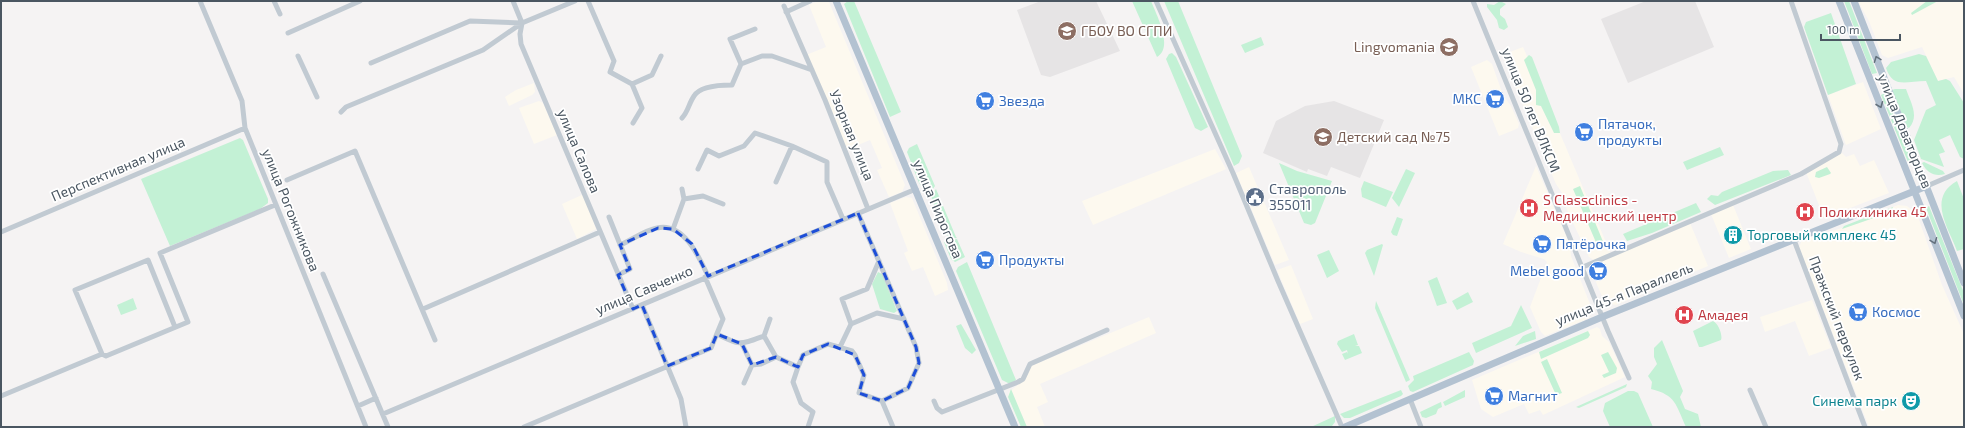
<svg xmlns="http://www.w3.org/2000/svg" width="1965" height="428" font-family="'Exo 2',sans-serif">
<style>
.commercial{fill:#fdf9ef}
.education{fill:#e6e4e5}
.green{fill:#c3f1d5}
.lines{fill:none;stroke-linecap:round;stroke-linejoin:round}
.minor{stroke:#c1cad2;stroke-width:5}
.major{stroke:#b3c2d1;stroke-width:7}
.oneway{stroke:#64717d}
.marked{fill:none;stroke:#1d4ed8;stroke-width:3;stroke-dasharray:8 5;stroke-linejoin:round}
.labels{text-anchor:middle;stroke-width:3.5;stroke-linejoin:round;paint-order:stroke}
.education-label{font-size:14px;fill:#785e54;stroke:#fff;text-anchor:start}
.shop-label{font-size:14px;fill:#366cbe;stroke:#fff;text-anchor:start}
.street-label{font-size:14px;fill:#4a5661;stroke:#fff}
.service-label{font-size:14px;fill:#4e5e75;stroke:#fff;text-anchor:start}
.health-label{font-size:14px;fill:#be3a42;stroke:#fff;text-anchor:start}
.culture-label{font-size:14px;fill:#0d838f;stroke:#fff;text-anchor:start}
</style>
<rect width="100%" height="100%" fill="#f5f3f3"/>
<path class="commercial" d="M818,1L829,2L905,185L902,192L889,197L877,170L882,168L870,140L846,150L806,55L826,47L809,5Z
M1858,1H1964V94L1954,77L1938,81L1922,47L1888,58L1882,55L1869,21Z
M1523,47L1559,131L1611,254L1594,260L1589,257L1567,210L1562,193L1556,184L1502,55Z
M1487,60L1492,64L1503,95L1511,106L1519,124L1518,128L1514,130L1499,136L1471,67Z
M1863,82L1881,129L1846,145L1828,95Z
M534,83L535,92L532,95L509,106L505,97L516,90Z
M539,101L543,103L557,135L534,144L519,108Z
M1215,149L1226,169L1224,170L1093,225L1082,201Z
M1842,153L1846,157L1854,154L1860,166L1874,160L1889,193L1824,218L1806,172Z
M1536,166L1570,245L1571,256L1592,309L1589,318L1545,336L1541,332L1530,307L1547,262L1544,259L1521,252L1503,244Z
M1249,167L1289,260L1275,265L1236,173Z
M584,194L596,229L577,239L562,204Z
M906,197L912,198L947,283L948,290L935,296L923,267L912,271L904,253L908,251L890,203Z
M1733,205L1751,249L1729,258L1711,214Z
M1898,205L1907,206L1917,214L1942,285L1964,334V426L1961,427H1869L1799,247L1802,240L1842,228Z
M1690,223L1708,266L1616,305L1605,303L1589,266Z
M1291,265L1313,319L1300,324L1277,270Z
M1812,300L1831,348L1809,356L1795,321L1765,332L1760,317Z
M1149,317L1156,333L1040,384L1048,402L1037,407L1045,427H1021L1008,397L1009,392L1024,380L1031,366Z
M1597,327L1600,329L1602,336L1609,342L1625,377L1543,415L1540,410L1529,414L1524,404L1493,417L1481,409L1472,380Z"/>
<path class="education" d="M1041,1H1096L1120,51L1050,77L1041,75L1017,10Z
M1646,1H1695L1714,47L1628,83L1601,19Z
M1334,101L1384,120L1360,178L1331,167L1327,176L1308,169L1307,172L1263,153L1276,121L1305,106Z"/>
<path class="green" d="M848,1H854L901,112L890,117L844,4Z
M1132,1H1151C1156,14 1174,47 1157,57Z
M1164,1H1178L1242,156L1239,163L1234,166Z
M1500,1L1506,4L1500,9V15L1505,19L1508,27L1504,30L1499,28L1497,20L1487,7V4L1494,5Z
M1844,1H1849L1877,73L1872,74Z
M1927,1H1938L1912,15L1911,13Z
M1831,13L1856,84L1828,95L1804,27L1806,22Z
M1261,37L1264,45L1245,53L1241,45Z
M1172,53L1176,57L1208,127L1201,131L1195,128L1166,59L1169,54Z
M1919,54L1926,56L1938,81L1946,79L1950,81L1964,103V159L1960,157L1950,135L1939,140L1945,152L1939,154L1944,167L1921,159L1914,140L1926,110L1936,105L1926,81C1906,81 1893,89 1886,68L1891,62Z
M1529,55L1532,57L1559,127L1560,133H1554L1541,106L1536,105V90L1524,60Z
M1895,89H1906C1910,101 1920,116 1909,128L1907,127L1892,90Z
M1885,93L1911,160L1908,162L1881,95Z
M240,138L243,140L268,199V203L260,209L170,246L141,179Z
M917,144L935,186L928,196L919,183L907,152L909,148Z
M1720,147L1724,155L1687,170L1683,162Z
M1924,162L1943,171L1945,174C1935,177 1927,173 1922,163Z
M1279,163L1297,171L1332,181L1315,223L1311,225L1304,223Z
M1827,167L1831,173L1830,174L1819,178L1815,177L1816,172Z
M1406,169L1415,173L1399,207L1392,198Z
M1788,170L1791,175L1715,205L1707,199L1711,195L1718,196L1722,192L1773,171Z
M1364,181L1393,192L1386,207L1362,197L1361,189Z
M1957,181L1964,199V249L1957,251C1948,227 1927,198 1957,181Z
M1580,186L1604,244L1598,247L1573,189Z
M936,189L956,237L957,238L949,239L937,212L938,211L936,205H934L931,196Z
M1696,203L1701,212L1652,233L1627,241L1623,234Z
M1929,206L1964,293V305L1926,208Z
M1893,207L1891,212L1842,229L1844,226Z
M1397,217L1403,219L1397,236L1393,235L1391,232Z
M957,239L965,257L955,262L951,259L944,242Z
M1382,244L1383,245L1374,276L1365,253L1367,250Z
M1329,250L1339,271L1327,278L1317,255Z
M967,262L1016,380L1010,384L1002,380L956,271L958,267Z
M878,272L882,274L897,311L894,313L880,309L872,284Z
M1437,277L1447,303L1437,306L1428,281Z
M1468,292L1473,302L1457,310L1452,301Z
M133,298L137,309L121,315L117,305Z
M1376,301L1410,380L1406,382L1375,308Z
M1521,305L1532,328L1476,353L1472,343L1511,326Z
M1713,321C1718,323 1723,335 1721,340L1702,347H1699L1693,331Z
M961,324L976,350L972,354L965,348L956,326Z
M1535,331L1536,339L1515,346L1523,336Z
M1588,331L1590,335L1588,338L1541,359L1539,352Z
M1354,334L1358,345L1355,346H1359L1362,353L1345,360L1342,354L1347,352L1348,354L1347,350L1342,352L1337,344L1338,341Z
M1662,340L1683,391L1680,397L1685,409L1698,414L1701,427H1686C1676,405 1676,395 1651,389L1652,382L1648,376L1657,364L1654,357V348Z
M1469,352L1474,361L1473,365L1413,392L1410,391L1408,386L1414,380L1413,376Z
M1608,352L1617,368L1616,373L1604,378L1602,375L1609,372L1601,355Z
M1547,359L1562,393L1556,395L1541,362Z
M1627,384L1626,387L1579,408L1576,407Z
M1011,389L1027,427H1021L1008,397Z
M1401,390L1403,394L1401,396L1350,418H1344L1340,414Z
M1465,390V397L1445,406L1443,402Z
M1628,391H1634L1638,393L1653,427H1610L1603,411L1605,403Z
M1441,402L1442,407L1438,409L1436,414L1426,418L1422,417L1420,412Z
M1335,416V422L1332,426L1311,427Z"/>
<g class="lines">
<path class="minor" d="M200,1L242,101L245,128L366,427
M274,1L280,14
M513,1L522,23L520,34L521,44L633,309
M588,1L614,61L610,72L632,84
M1156,1L1233,173L1278,281L1342,427
M1473,1L1608,331L1629,378
M784,6L825,100L868,209
M786,12L810,1
M288,33L360,1
M298,56L317,97
M371,63L470,21L521,23
M741,64L730,39L755,29
M632,84L652,75L661,56
M632,84L642,108L633,123
M341,112L346,107L483,50L522,23L575,1
M682,118C688,112 689,103 694,96C700,86 721,85 732,85L741,64L762,56H772L812,70
M698,169L707,150L719,156L744,146L755,133L792,146L827,162V182L843,219
M287,180L355,151L435,340
M776,182L792,146
M1927,186L1964,170
M684,199L703,196L723,204
M858,213L916,347L919,363L908,388L882,401
M609,217L630,269L618,275
M673,229L684,199L682,189
M1,232L245,128
M1794,240L1865,427
M620,245C632,240 645,230 657,228C684,222 699,257 708,276
M1583,267L1801,174L1839,152L1841,144L1791,1
M323,274L388,427
M642,305L681,399L686,427
M423,309L600,232
M851,324L842,299L867,289L879,261
M175,327L148,260L75,290L102,354L106,356L188,322L160,253L275,205
M717,334C740,346 740,345 764,336L770,319
M764,336L776,357L798,367L793,382L801,403L813,412L808,427
M742,344L752,365L744,383
M840,347L851,324L877,313L904,319
M752,365L761,364L776,357
M798,367L803,355L828,344L852,351L855,355L864,375L859,393L882,401L893,427
M1750,390L1766,427
M1,396L102,354
M1410,399L1421,427
M934,401L937,408L942,412L1018,382L1023,379L1030,364L1107,330
M358,406L376,398
M383,414L916,189
M524,427L711,348L723,319L705,277"/>
<path class="major" d="M836,1L1015,427
M1839,1L1964,316
M1854,1L1964,283
M1345,427L1602,317L1927,186"/>
</g>
<defs><path id="oneway-chevron" d="M-2-3.5L2.5 0L-2 3.5" fill="none" stroke-width="1.6" stroke-linecap="round" stroke-linejoin="round"/></defs>
<g class="oneway">
<use href="#oneway-chevron" transform="translate(1877 59) rotate(-111)"/>
<use href="#oneway-chevron" transform="translate(1880 105) rotate(68)"/>
<use href="#oneway-chevron" transform="translate(1934 241) rotate(69)"/>
</g>
<path class="marked" d="M858,213L916,347L919,363L908,388L882,401L859,393L864,375L855,355L828,344L803,355L798,367L776,357L752,365L742,344L717,334L711,348L667,366L642,305L633,309L618,275L630,269L620,245L658,228L673,229L692,244L708,276Z"/>
<defs>
<g id="university-disc" transform="scale(1)"><circle r="9.5" fill="#8d6e63" stroke="#fff"/><path d="M0-5L7-2L0 1L-7-2ZM-4 1L0 2.5L4 1V4Q0 6-4 4Z" fill="#fff"/></g>
<g id="school-disc" transform="scale(1)"><circle r="9.5" fill="#8d6e63" stroke="#fff"/><path d="M0-5L7-2L0 1L-7-2ZM-4 1L0 2.5L4 1V4Q0 6-4 4Z" fill="#fff"/></g>
<g id="supermarket-disc" transform="scale(1)"><circle r="9.5" fill="#3f7fe0" stroke="#fff"/><path d="M-6-5.5h2.5l.6 2H6L4.5 2H-2.5L-4.4-4H-6ZM-1.5 3.2a1.3 1.3 0 1 0 .1 0ZM3 3.2a1.3 1.3 0 1 0 .1 0Z" fill="#fff"/></g>
<g id="civic-disc" transform="scale(1)"><circle r="9.5" fill="#5c6f8a" stroke="#fff"/><path d="M-.6-6.5H3V-4.5H.6V-3L4-1V1h2V6H-6V1h2V-1L-.6-3ZM-1.2 2.5V6h2.4V2.5Z" fill="#fff"/></g>
<g id="hospital-disc" transform="scale(1)"><circle r="9.5" fill="#e0444e" stroke="#fff"/><path d="M-5-5h3v3.5h4V-5h3V5h-3V1.5h-4V5h-3Z" fill="#fff"/></g>
<g id="building-disc" transform="scale(1)"><circle r="9.5" fill="#0f9aa8" stroke="#fff"/><path d="M-4-6H4V6H1V3H-1V6H-4ZM-2.5-4.3h1.7v1.8h-1.7ZM.8-4.3h1.7v1.8H.8ZM-2.5-1h1.7V.8h-1.7ZM.8-1h1.7V.8H.8Z" fill="#fff"/></g>
<g id="theatre-disc" transform="scale(1)"><circle r="9.5" fill="#0f9aa8" stroke="#fff"/><path d="M-5-5.5Q0-4 5-5.5V0Q5 5 0 6Q-5 5-5 0ZM-3.3-2.5H-1v1.5H-3.3ZM1-2.5H3.3v1.5H1ZM-2.8 1Q0 5.5 2.8 1Z" fill="#fff"/></g>
</defs>
<g fill-rule="evenodd">
<use href="#university-disc" x="1067" y="31"/>
<use href="#school-disc" x="1449" y="47"/>
<use href="#supermarket-disc" x="1495" y="99"/>
<use href="#supermarket-disc" x="985" y="101"/>
<use href="#supermarket-disc" x="1584" y="132"/>
<use href="#school-disc" x="1323" y="137"/>
<use href="#civic-disc" x="1255" y="197"/>
<use href="#hospital-disc" x="1529" y="208"/>
<use href="#hospital-disc" x="1805" y="212"/>
<use href="#building-disc" x="1733" y="235"/>
<use href="#supermarket-disc" x="1542" y="244"/>
<use href="#supermarket-disc" x="985" y="260"/>
<use href="#supermarket-disc" x="1598" y="271"/>
<use href="#supermarket-disc" x="1858" y="312"/>
<use href="#hospital-disc" x="1684" y="315"/>
<use href="#supermarket-disc" x="1494" y="396"/>
<use href="#theatre-disc" x="1911" y="401"/>
</g>
<g class="labels">
<g class="education-label">
<text x="1081" y="36">ГБОУ ВО СГПИ</text>
<text x="1435" y="52" text-anchor="end">Lingvomania</text>
<text x="1337" y="142">Детский сад №75</text>
</g>
<g class="shop-label">
<text x="1481" y="104" text-anchor="end">МКС</text>
<text x="999" y="106">Звезда</text>
<text x="1598" y="129">Пятачок,<tspan x="1598" dy="16">продукты</tspan></text>
<text x="1556" y="249">Пятёрочка</text>
<text x="999" y="265">Продукты</text>
<text x="1584" y="276" text-anchor="end">Mebel good</text>
<text x="1872" y="317">Космос</text>
<text x="1508" y="401">Магнит</text>
</g>
<g class="street-label">
<text transform="translate(1531 110) rotate(68)" y="5">улица 50 лет ВЛКСМ</text>
<text transform="translate(1905 131) rotate(68)" y="5">улица Доваторцев</text>
<text transform="translate(852 135) rotate(68)" y="5">Узорная улица</text>
<text transform="translate(579 151) rotate(67)" y="5">улица Салова</text>
<text transform="translate(118 169) rotate(-23)" y="5">Перспективная улица</text>
<text transform="translate(938 209) rotate(67)" y="5">улица Пирогова</text>
<text transform="translate(291 210) rotate(68)" y="5">улица Рогожникова</text>
<text transform="translate(644 290) rotate(-23)" y="5">улица Савченко</text>
<text transform="translate(1624 294) rotate(-22)" y="5">улица 45-я Параллель</text>
<text transform="translate(1837 318) rotate(69)" y="5">Пражский переулок</text>
</g>
<g class="service-label">
<text x="1269" y="194">Ставрополь<tspan x="1269" dy="16">355011</tspan></text>
</g>
<g class="health-label">
<text x="1543" y="205">S Classclinics -<tspan x="1543" dy="16">Медицинский центр</tspan></text>
<text x="1819" y="217">Поликлиника 45</text>
<text x="1698" y="320">Амадея</text>
</g>
<g class="culture-label">
<text x="1747" y="240">Торговый комплекс 45</text>
<text x="1897" y="406" text-anchor="end">Синема парк</text>
</g>
</g>
<rect width="1965" height="428" fill="none" stroke="#4a5661" stroke-width="4"/>
<path d="M1821 34v6h79v-6" fill="none" stroke="#4a5661" stroke-width="2"/>
<text x="1827" y="34" font-size="12" fill="#4a5661" stroke="#ffffff" stroke-width="3" paint-order="stroke">100 m</text>
</svg>
